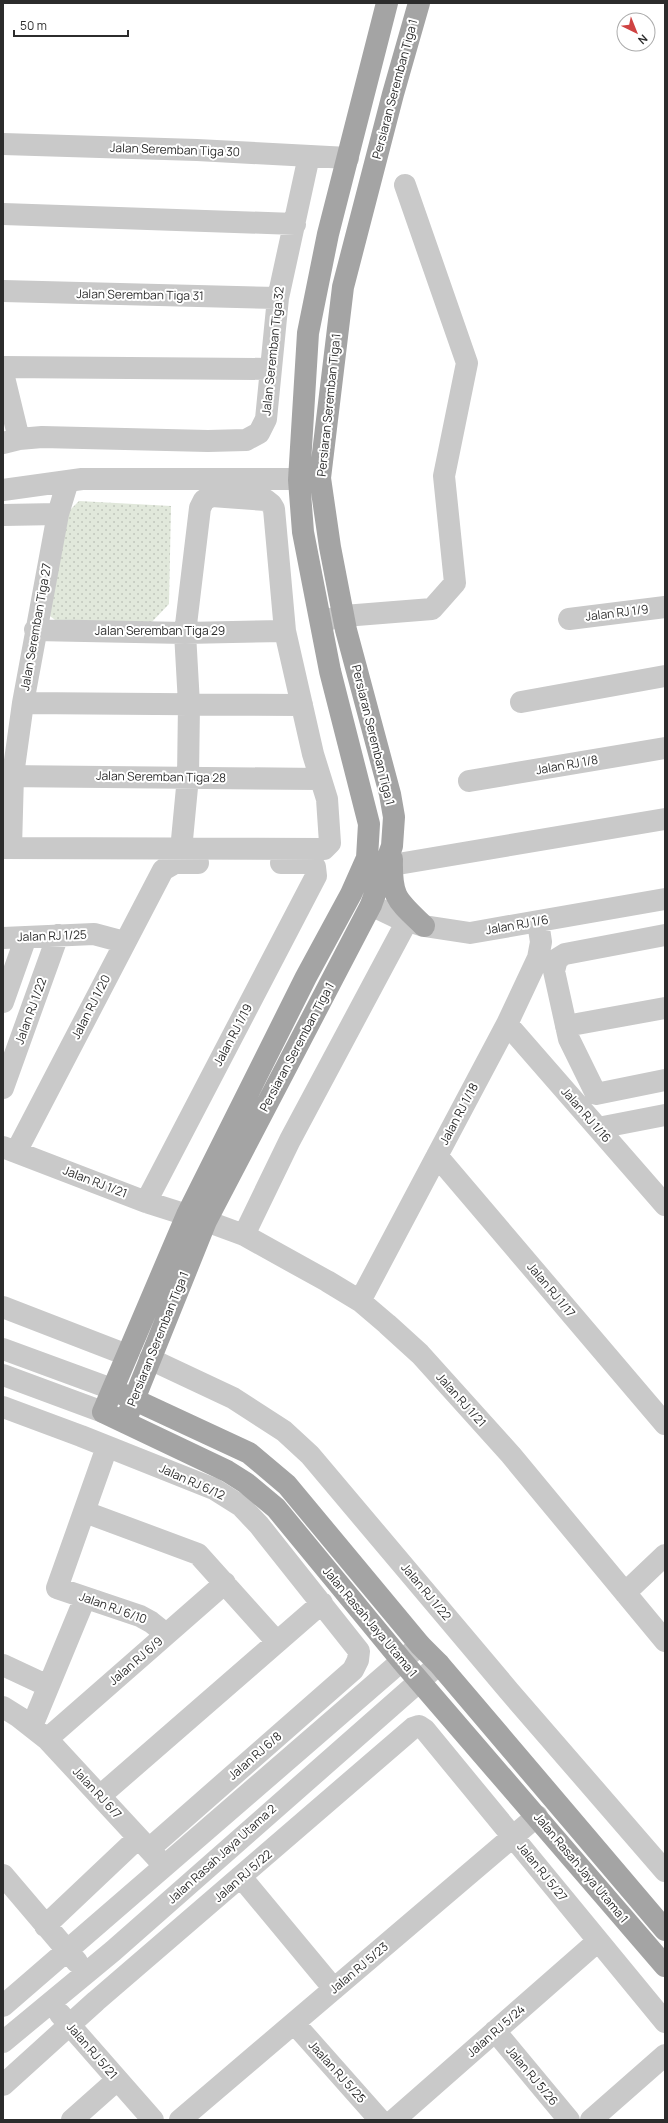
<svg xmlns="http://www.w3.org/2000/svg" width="668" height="2123" font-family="Manrope,sans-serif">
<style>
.park{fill:url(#park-dots)}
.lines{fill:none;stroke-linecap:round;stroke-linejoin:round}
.minor{stroke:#c9c9c9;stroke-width:22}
.major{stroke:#a4a4a4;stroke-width:22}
.labels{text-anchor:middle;stroke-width:4;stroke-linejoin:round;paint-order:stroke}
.street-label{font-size:12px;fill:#2c2c2c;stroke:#fff}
</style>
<defs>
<pattern id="park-dots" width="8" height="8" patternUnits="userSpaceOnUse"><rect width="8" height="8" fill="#e1e8db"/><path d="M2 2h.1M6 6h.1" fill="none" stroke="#c1c7bc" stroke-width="1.8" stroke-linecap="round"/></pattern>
</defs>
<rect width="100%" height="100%" fill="#fff"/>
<path class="park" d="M79,501L171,506L169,604L148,626L64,627L50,616L59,521Z"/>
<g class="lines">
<path class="minor" d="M3,144L197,150L348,158
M3,214L295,224
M3,291L278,298
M3,367L271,369
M3,373L19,439
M3,443L19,439L42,437L208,441L246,440L259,433L266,419L278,298L309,156
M3,490L82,479H317
M3,515L58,514
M569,619L665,607
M321,621L344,616L432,609L455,583L444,476L467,363L405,185
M35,630L185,633L285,631
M521,702L665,676
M23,703L302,705
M3,776L320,779
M469,781L665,748
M3,848L324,849L330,843L327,799L313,754L285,631L274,509L271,504L266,500L212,496L204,500L200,508L185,633L189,704L188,777L181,850
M11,848L13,775L23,703L58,514L68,481
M392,865L665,819
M371,905L396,917L424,926L470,933L665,899
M665,935L565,954L557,959L554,971L569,1039L596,1094L665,1080
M3,938L94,934L124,942
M3,1002L26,937
M507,1024L665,1205
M566,1026L665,1008
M3,1088L58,935
M598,1128L665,1115
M3,1147L146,1202L187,1215
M16,1152L163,870L175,863H198
M437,1156L665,1424
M146,1202L316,876L315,867L306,863H281
M206,1221L244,1235L327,1281L360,1301L387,1324L420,1354L511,1455L665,1641
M244,1235L290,1140L407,921
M360,1301L507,1024L538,958L541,942L538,922
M3,1307L127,1355
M3,1349L112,1389
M150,1359L233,1398L284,1431L310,1455L509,1691L665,1871
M3,1375L103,1412
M3,1407L81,1436L214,1489L241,1506L259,1525L359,1651L358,1660L353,1670L149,1849
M107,1447L57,1588L140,1616L151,1622L166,1634
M85,1512L198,1554L277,1642
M625,1593L665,1555
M3,1665L48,1686
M3,1707L19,1717L47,1739L159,1860
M32,1726L85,1598
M47,1739L225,1583
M100,1796L322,1603
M3,1875L77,1962
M241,1877L334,1989
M45,1926L138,1838
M3,2006L420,1645
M60,2014L153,2120
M294,2023L380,2120
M495,2031L569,2120
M3,2042L113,1951L439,1664
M3,2085L96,2001L413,1728L419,1726L425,1730L665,2022
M72,2120L117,2080
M180,2120L537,1816
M394,2120L598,1941
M591,2120L665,2055"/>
<path class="major" d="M387,3L328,234L308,333L299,480L303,532L330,671L369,824L367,858L351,894L306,977L187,1215L103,1412L227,1471L246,1483L276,1508L402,1661L665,1966
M392,859C391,898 397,900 424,926
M122,1394L249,1453L287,1485L420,1645L439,1664L665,1930
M125,1422L206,1221L371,905L392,846L394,817L390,794L346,630L330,547L320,478L343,287L393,94L419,3"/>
</g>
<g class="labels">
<g class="street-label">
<text transform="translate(395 89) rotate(-75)" y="4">Persiaran Seremban Tiga 1</text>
<text transform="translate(175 150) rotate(2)" y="4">Jalan Seremban Tiga 30</text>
<text transform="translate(140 295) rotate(1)" y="4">Jalan Seremban Tiga 31</text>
<text transform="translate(273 351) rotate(-84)" y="4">Jalan Seremban Tiga 32</text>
<text transform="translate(329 405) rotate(-84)" y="4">Persiaran Seremban Tiga 1</text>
<text transform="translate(617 613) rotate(-7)" y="4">Jalan RJ 1/9</text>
<text transform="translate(36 627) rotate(-80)" y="4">Jalan Seremban Tiga 27</text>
<text x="160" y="635">Jalan Seremban Tiga 29</text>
<text transform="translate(373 735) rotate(76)" y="4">Persiaran Seremban Tiga 1</text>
<text transform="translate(567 765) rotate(-10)" y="4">Jalan RJ 1/8</text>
<text transform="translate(161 777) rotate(1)" y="4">Jalan Seremban Tiga 28</text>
<text transform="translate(517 925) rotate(-10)" y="4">Jalan RJ 1/6</text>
<text transform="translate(52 936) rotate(-2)" y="4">Jalan RJ 1/25</text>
<text transform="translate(91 1007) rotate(-63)" y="4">Jalan RJ 1/20</text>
<text transform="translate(31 1011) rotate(-70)" y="4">Jalan RJ 1/22</text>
<text transform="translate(233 1035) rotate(-62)" y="4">Jalan RJ 1/19</text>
<text transform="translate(297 1047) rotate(-62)" y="4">Persiaran Seremban Tiga 1</text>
<text transform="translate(459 1114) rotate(-62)" y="4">Jalan RJ 1/18</text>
<text transform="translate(586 1115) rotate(49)" y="4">Jalan RJ 1/16</text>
<text transform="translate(95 1182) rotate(21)" y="4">Jalan RJ 1/21</text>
<text transform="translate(551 1290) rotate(50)" y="4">Jalan RJ 1/17</text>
<text transform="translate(158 1339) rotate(-68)" y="4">Persiaran Seremban Tiga 1</text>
<text transform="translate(461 1400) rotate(48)" y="4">Jalan RJ 1/21</text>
<text transform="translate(192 1482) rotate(24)" y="4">Jalan RJ 6/12</text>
<text transform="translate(426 1592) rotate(50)" y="4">Jalan RJ 1/22</text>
<text transform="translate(113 1608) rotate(20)" y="4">Jalan RJ 6/10</text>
<text transform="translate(370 1622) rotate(50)" y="4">Jalan Rasah Jaya Utama 1</text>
<text transform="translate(136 1661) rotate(-41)" y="4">Jalan RJ 6/9</text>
<text transform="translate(255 1756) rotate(-41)" y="4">Jalan RJ 6/8</text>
<text transform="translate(97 1793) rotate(47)" y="4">Jalan RJ 6/7</text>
<text transform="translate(222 1854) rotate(-42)" y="4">Jalan Rasah Jaya Utama 2</text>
<text transform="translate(581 1868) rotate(50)" y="4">Jalan Rasah Jaya Utama 1</text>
<text transform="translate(542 1872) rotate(51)" y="4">Jalan RJ 5/27</text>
<text transform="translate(243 1876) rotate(-41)" y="4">Jalan RJ 5/22</text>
<text transform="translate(359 1968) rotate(-40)" y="4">Jalan RJ 5/23</text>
<text transform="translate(496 2031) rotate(-41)" y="4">Jalan RJ 5/24</text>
<text transform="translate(92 2051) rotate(49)" y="4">Jalan RJ 5/21</text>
<text transform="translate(337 2072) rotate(48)" y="4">Jaalan RJ 5/25</text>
<text transform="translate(532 2076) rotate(50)" y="4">Jalan RJ 5/26</text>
</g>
</g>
<rect width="668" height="2123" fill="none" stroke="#2c2c2c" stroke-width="8"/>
<g transform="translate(636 32) rotate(137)"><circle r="19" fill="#ffffff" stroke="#ababab"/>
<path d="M0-3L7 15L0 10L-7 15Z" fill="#cf4242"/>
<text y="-6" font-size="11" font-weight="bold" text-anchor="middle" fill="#2c2c2c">N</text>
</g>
<path d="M14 30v6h114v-6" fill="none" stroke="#2c2c2c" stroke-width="2"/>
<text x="20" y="30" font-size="12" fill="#2c2c2c" stroke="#ffffff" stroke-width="3" paint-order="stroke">50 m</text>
</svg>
